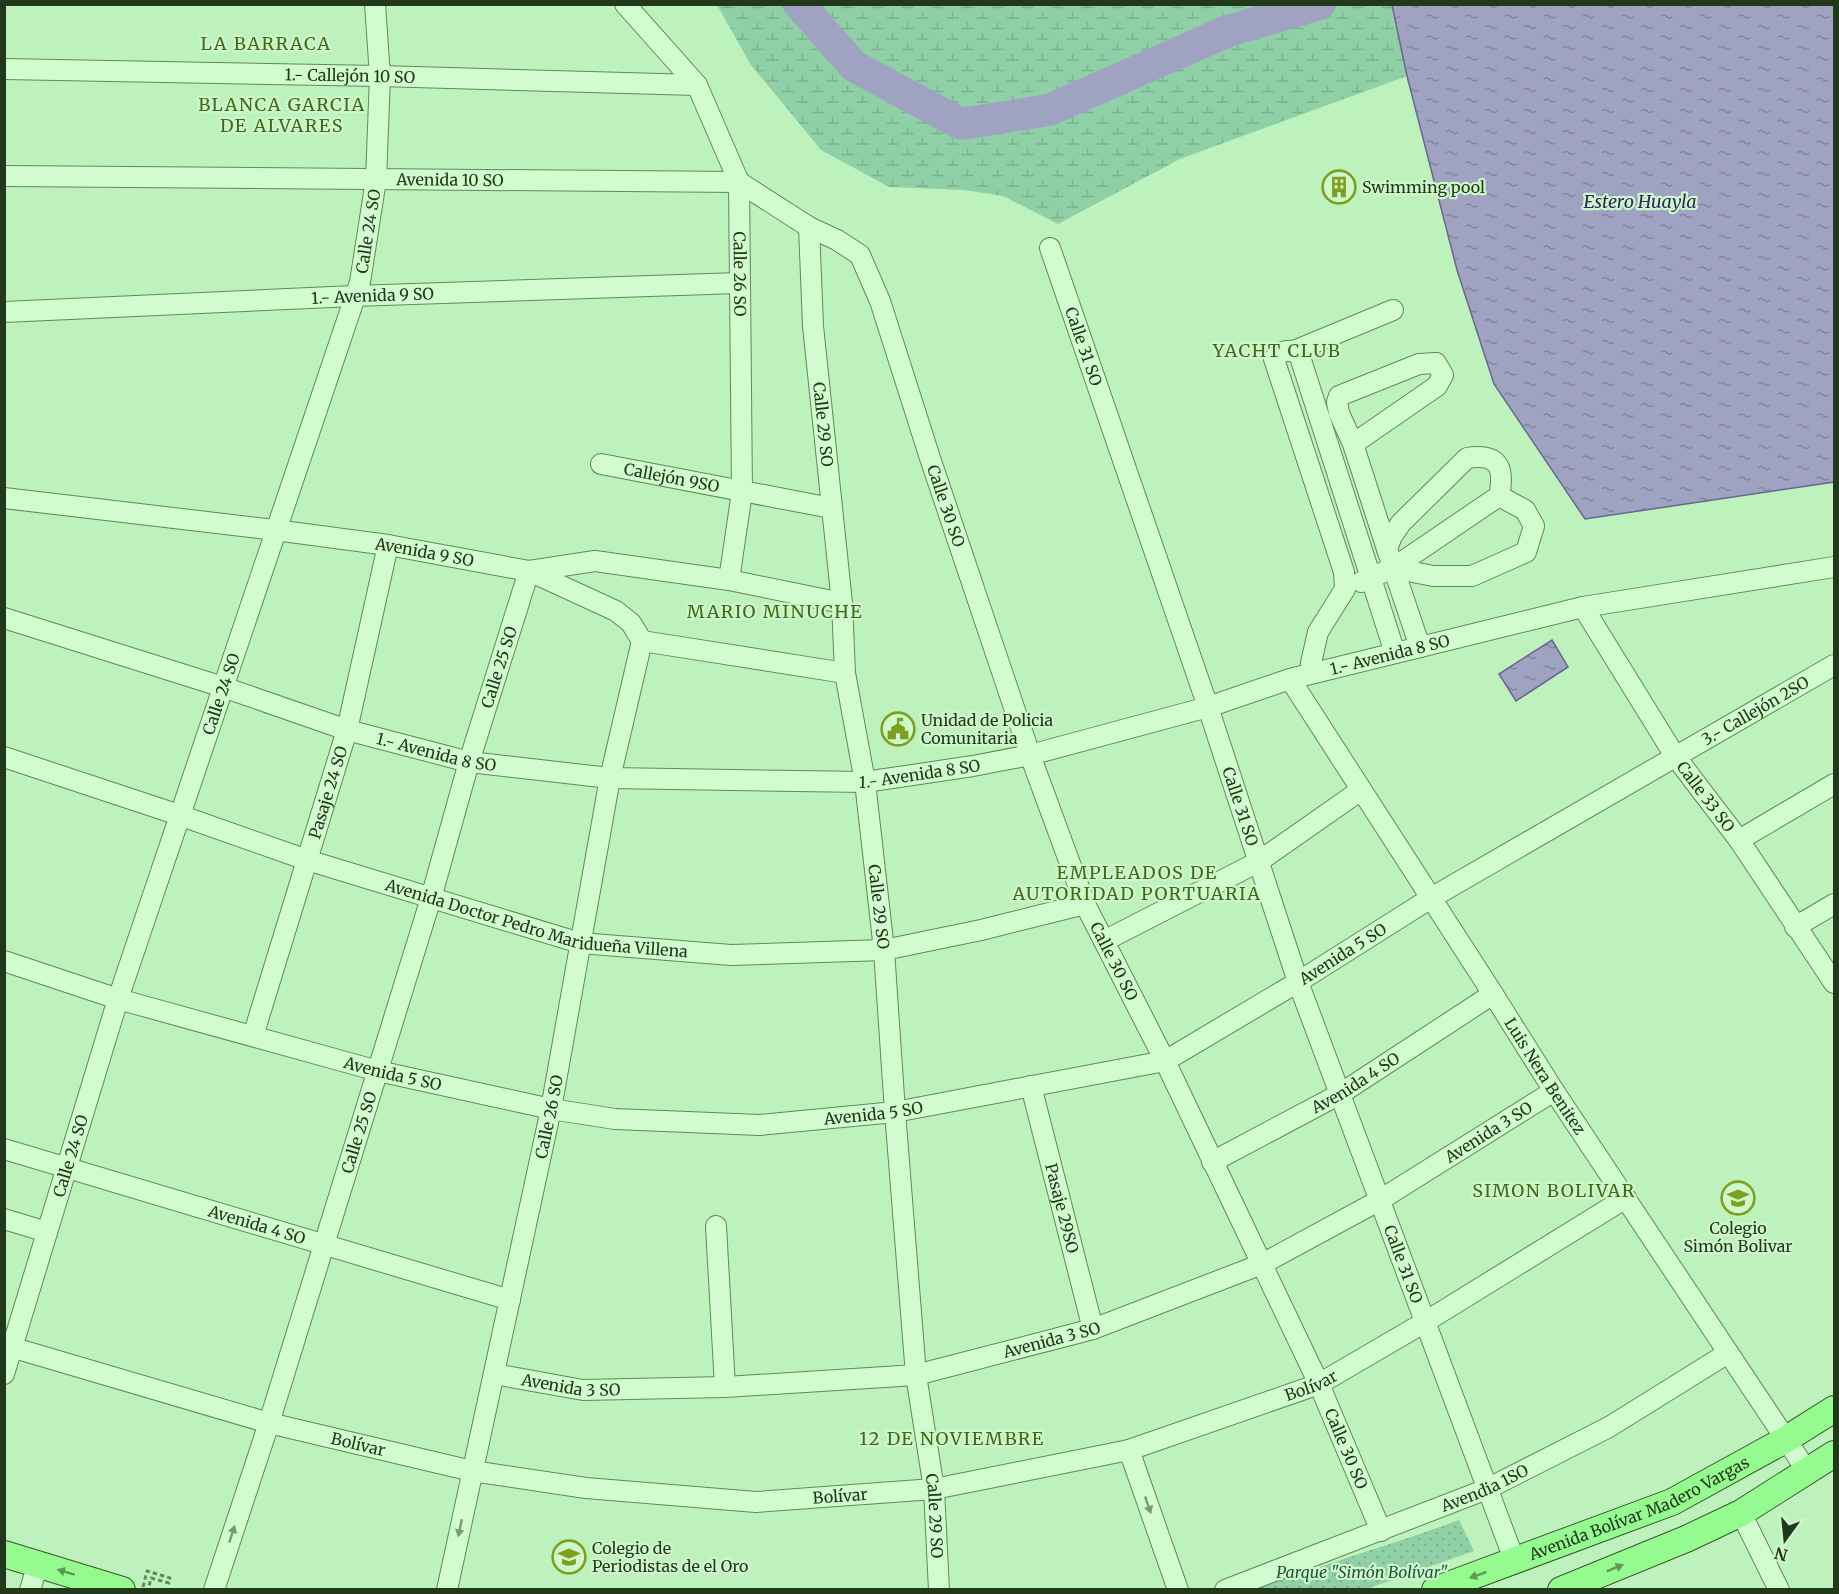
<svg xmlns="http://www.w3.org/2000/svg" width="1839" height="1594" font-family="Merriweather,serif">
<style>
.wetland{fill:url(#wetland-marsh)}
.park{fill:url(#park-dots)}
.water{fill:url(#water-ripples);stroke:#676790;stroke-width:1.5}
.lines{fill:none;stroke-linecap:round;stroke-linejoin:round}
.river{stroke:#a0a2c2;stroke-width:32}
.minor-casing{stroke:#608b54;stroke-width:22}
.major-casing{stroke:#365829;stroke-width:28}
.path{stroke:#608b54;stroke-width:3;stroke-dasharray:4.5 3;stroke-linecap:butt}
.minor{stroke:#d1fccf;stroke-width:20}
.major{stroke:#95fa8f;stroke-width:26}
.oneway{fill:#7a9a74}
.oneway2{fill:#5c9954}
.labels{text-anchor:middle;stroke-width:4.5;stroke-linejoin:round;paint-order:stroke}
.street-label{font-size:16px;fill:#22381a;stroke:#cef8cc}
.poi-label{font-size:16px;fill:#22381a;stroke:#cef8cc;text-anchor:start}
.park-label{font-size:16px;font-style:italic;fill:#1f573b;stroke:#cef8cc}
.neighbourhood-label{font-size:18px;letter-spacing:1.5px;fill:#426916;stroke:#cef8cc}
.water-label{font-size:18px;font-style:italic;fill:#31285a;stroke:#cef8cc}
</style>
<defs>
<pattern id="wetland-marsh" width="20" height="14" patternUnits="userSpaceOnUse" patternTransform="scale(1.5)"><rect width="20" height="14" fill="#8fd0a7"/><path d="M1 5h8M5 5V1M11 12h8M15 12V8" fill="none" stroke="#7bb38f"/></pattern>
<pattern id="park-dots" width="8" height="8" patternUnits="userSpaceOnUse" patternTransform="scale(1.5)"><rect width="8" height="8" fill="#8fd0a7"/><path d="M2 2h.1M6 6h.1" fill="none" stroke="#7bb38f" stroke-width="1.8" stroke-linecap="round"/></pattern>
<pattern id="water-ripples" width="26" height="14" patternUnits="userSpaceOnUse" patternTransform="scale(1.5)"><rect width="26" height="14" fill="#a0a2c2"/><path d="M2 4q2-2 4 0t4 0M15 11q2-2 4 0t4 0" fill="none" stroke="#82859d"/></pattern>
</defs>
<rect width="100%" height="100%" fill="#bef2bc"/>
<path class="wetland" d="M717,5H1404L1407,76L1180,159L1058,224L1003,196L964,190L889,187L821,150L751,65Z"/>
<path class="park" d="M1459,1520L1474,1551L1366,1589H1257C1323,1564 1392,1545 1459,1520Z"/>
<path class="water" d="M1392,5H1834V482L1585,519L1494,384L1457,270L1407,76Z
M1552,640L1568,667L1516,701L1499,674Z"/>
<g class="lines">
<path class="river" d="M799,4L854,66L961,124L1049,110L1228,31L1320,4"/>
<g class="minor-casing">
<g id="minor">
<path id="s1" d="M625,4L697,85L739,182L742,492L729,580"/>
<path id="s2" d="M4,69L380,76L697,85"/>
<path id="s3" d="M4,176L739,182L809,227L837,240L860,255L880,301L930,458L1030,755L1085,904L1165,1061L1319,1384L1381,1531"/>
<path id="s4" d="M809,227L813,326L842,603L845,673L865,782L884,950L895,1112L916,1375L934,1489L939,1590"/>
<path id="s5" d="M1050,248L1208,707L1298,982L1515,1562"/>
<path id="s6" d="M4,312L354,296L739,283"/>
<path d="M1294,351L1393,310"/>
<path d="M1353,444L1437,386L1443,375L1436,363L1419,364L1339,396L1337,402L1339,413L1353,444L1387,549"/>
<path id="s7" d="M601,464L831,508"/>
<path id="s8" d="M4,498L275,530L388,545L529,571L595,561L729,580L842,603"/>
<path d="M1393,568L1433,576H1472L1526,552L1534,526L1525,510L1499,496"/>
<path d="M1361,582L1393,568L1499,496C1505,468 1499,453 1467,458L1401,523L1392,536L1387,549L1420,647"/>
<path id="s9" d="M1583,607L1675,756L1739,840L1834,983"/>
<path id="s10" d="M4,618L223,687L347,730L469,762L610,778L865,782L973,766L1030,755L1208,707L1290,679L1583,607L1834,567"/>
<path d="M1313,673L1311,663L1318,632L1345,589L1344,572L1274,359C1280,352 1284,350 1294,351L1300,357L1395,653"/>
<path id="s11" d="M1290,679L1493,994L1554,1091L1807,1471"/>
<path id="s12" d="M4,757L179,815L307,860L580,943L731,955L884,950L981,930L1085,904"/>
<path d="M1739,840L1834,784"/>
<path d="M1795,927L1834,904"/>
<path d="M1104,941L1258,862L1361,790"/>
<path id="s13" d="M4,961L118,999L378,1071L551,1109L615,1119L760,1125L895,1112L1165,1061L1298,982L1431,898L1834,665"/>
<path id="s14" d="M253,1036L347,730L388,545"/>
<path id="s15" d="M1031,1086L1093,1329"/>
<path id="s16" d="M4,1149L510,1300"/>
<path id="s17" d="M1212,1162L1340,1094L1493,994"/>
<path d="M4,1219L47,1232"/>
<path d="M716,1226L725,1387"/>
<path id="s18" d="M4,1345L269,1423L472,1471L586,1488L756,1502L934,1489L1129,1450L1319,1384L1425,1322L1626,1198"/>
<path id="s19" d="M4,1374L118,999L360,282L376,180L380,76L375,4"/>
<path id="s20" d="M494,1374L583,1390L725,1387L916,1375L1093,1329L1262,1264L1380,1200L1554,1091"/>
<path d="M1129,1450L1178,1590"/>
<path d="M1741,1513L1779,1590"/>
<path d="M30,1590L38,1564"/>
<path id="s21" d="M214,1590L269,1423L431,898L469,762L529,571L616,611L631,623L642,641L845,673"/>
<path id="s22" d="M447,1590L551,1109L610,778L642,641"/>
<path id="s23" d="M1225,1590L1487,1489L1609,1427L1728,1353"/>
</g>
</g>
<g class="major-casing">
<g id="major">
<path d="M4,1554L122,1590"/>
<path id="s24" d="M1435,1590L1672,1502L1785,1440L1834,1409"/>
<path d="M1561,1590L1686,1539L1741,1513L1834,1454"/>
</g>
</g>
<path class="path" d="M143,1587L147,1571L170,1578L169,1583L151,1578L148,1590"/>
<use href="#minor" class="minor"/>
<use href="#major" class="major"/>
</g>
<defs><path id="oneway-solid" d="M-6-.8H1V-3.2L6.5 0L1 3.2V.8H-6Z" transform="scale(1.5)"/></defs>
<g class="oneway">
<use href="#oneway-solid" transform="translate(1148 1505) rotate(71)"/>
<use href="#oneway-solid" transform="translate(460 1528) rotate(102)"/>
<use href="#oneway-solid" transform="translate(232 1534) rotate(-72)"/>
</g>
<g class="oneway2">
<use href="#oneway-solid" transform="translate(1615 1568) rotate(-22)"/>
<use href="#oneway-solid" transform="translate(66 1572) rotate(-163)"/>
<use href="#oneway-solid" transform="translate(1478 1575) rotate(160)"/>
</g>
<defs>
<g id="building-ring" transform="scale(1.725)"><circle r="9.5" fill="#cef8cc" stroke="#7f9f1e" stroke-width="1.5"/><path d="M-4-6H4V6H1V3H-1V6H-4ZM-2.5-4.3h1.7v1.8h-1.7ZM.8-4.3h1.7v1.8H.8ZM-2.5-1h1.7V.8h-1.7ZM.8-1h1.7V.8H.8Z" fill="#7f9f1e"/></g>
<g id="civic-ring" transform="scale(1.725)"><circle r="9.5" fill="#cef8cc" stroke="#7f9f1e" stroke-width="1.5"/><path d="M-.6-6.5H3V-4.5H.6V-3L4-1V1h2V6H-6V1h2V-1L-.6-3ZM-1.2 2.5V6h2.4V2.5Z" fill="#7f9f1e"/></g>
<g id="school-ring" transform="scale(1.725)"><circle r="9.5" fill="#cef8cc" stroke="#7f9f1e" stroke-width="1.5"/><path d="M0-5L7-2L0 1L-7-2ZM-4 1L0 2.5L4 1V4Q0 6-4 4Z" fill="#7f9f1e"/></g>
</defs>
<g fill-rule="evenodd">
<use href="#building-ring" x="1339" y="187"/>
<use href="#civic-ring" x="898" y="729"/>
<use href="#school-ring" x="1738" y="1198"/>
<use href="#school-ring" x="569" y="1557"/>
</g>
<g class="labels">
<g class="street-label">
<text dy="6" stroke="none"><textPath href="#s2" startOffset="346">1.- Callejón 10 SO</textPath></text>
<text dy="6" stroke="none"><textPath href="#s3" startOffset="446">Avenida 10 SO</textPath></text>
<text dy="6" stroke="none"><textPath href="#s19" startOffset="1200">Calle 24 SO</textPath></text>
<text dy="6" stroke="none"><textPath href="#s1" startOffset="306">Calle 26 SO</textPath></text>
<text dy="6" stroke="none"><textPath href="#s6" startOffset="369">1.- Avenida 9 SO</textPath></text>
<text dy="6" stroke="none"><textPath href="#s5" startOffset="104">Calle 31 SO</textPath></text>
<text dy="6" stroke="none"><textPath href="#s4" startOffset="198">Calle 29 SO</textPath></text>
<text dy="6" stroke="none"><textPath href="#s7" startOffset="72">Callejón 9SO</textPath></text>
<text dy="6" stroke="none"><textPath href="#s3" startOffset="1142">Calle 30 SO</textPath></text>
<text dy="6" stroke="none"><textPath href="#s8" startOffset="424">Avenida 9 SO</textPath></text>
<text dy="6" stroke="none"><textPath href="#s10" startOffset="1425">1.- Avenida 8 SO</textPath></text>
<text dy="6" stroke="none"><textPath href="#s21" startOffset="966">Calle 25 SO</textPath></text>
<text dy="6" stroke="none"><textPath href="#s19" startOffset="714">Calle 24 SO</textPath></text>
<text dy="6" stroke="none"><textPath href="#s13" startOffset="1874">3.- Callejón 2SO</textPath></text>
<text dy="6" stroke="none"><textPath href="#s10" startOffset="453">1.- Avenida 8 SO</textPath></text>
<text dy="6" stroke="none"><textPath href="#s10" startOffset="939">1.- Avenida 8 SO</textPath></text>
<text dy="6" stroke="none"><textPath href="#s14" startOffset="255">Pasaje 24 SO</textPath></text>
<text dy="6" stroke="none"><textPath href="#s9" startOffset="226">Calle 33 SO</textPath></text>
<text dy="6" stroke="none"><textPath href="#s5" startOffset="590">Calle 31 SO</textPath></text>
<text dy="6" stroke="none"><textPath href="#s4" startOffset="684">Calle 29 SO</textPath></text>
<text dy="6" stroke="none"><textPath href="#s12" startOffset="558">Avenida Doctor Pedro Maridueña Villena</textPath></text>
<text dy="6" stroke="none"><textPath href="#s13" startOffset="1395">Avenida 5 SO</textPath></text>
<text dy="6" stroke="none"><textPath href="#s3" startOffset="1628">Calle 30 SO</textPath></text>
<text dy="6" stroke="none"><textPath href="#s13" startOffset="405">Avenida 5 SO</textPath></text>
<text dy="6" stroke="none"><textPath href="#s11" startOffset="472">Luis Nera Benitez</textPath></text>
<text dy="6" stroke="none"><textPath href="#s17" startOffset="164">Avenida 4 SO</textPath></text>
<text dy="6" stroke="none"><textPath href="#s13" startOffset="891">Avenida 5 SO</textPath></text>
<text dy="6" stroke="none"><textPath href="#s22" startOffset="484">Calle 26 SO</textPath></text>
<text dy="6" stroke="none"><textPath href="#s20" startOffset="1050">Avenida 3 SO</textPath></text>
<text dy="6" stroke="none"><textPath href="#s21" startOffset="480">Calle 25 SO</textPath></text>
<text dy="6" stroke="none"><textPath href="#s19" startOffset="228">Calle 24 SO</textPath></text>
<text dy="6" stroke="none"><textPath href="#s15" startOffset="126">Pasaje 29SO</textPath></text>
<text dy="6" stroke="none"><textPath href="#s16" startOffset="264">Avenida 4 SO</textPath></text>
<text dy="6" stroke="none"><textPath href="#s5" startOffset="1076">Calle 31 SO</textPath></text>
<text dy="6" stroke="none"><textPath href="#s20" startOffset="564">Avenida 3 SO</textPath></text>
<text dy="6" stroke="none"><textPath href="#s20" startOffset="78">Avenida 3 SO</textPath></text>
<text dy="6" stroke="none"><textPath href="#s18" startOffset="1341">Bolívar</textPath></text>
<text dy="6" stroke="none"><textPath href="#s18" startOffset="368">Bolívar</textPath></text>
<text dy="6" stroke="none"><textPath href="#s3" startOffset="2168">Calle 30 SO</textPath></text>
<text dy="6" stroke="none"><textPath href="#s23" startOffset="279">Avendia 1SO</textPath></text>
<text dy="6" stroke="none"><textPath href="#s18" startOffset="855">Bolívar</textPath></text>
<text dy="6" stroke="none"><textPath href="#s24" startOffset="220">Avenida Bolívar Madero Vargas</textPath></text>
<text dy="6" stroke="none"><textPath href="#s4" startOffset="1296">Calle 29 SO</textPath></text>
</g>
<g class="poi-label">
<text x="1362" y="193">Swimming pool</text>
<text x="921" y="726">Unidad de Policia<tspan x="921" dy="18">Comunitaria</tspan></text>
<text x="1738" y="1234" text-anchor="middle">Colegio<tspan x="1738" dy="18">Simón Bolivar</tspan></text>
<text x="592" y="1554">Colegio de<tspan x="592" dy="18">Periodistas de el Oro</tspan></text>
</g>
<g class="park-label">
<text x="1362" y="1578">Parque "Simón Bolívar"</text>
</g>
<g class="neighbourhood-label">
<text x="266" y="50">LA BARRACA</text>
<text x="282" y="111">BLANCA GARCIA<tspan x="282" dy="21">DE ALVARES</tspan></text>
<text x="1277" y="357">YACHT CLUB</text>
<text x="775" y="618">MARIO MINUCHE</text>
<text x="1137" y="879">EMPLEADOS DE<tspan x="1137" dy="21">AUTORIDAD PORTUARIA</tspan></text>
<text x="1554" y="1197">SIMON BOLIVAR</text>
<text x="952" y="1445">12 DE NOVIEMBRE</text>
</g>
<g class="water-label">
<text x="1640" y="208">Estero Huayla</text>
</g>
</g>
<rect width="1839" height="1594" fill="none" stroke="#22381a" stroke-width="12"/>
<g transform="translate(1785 1540) rotate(195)" stroke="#cef8cc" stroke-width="4.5" paint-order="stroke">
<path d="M0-4.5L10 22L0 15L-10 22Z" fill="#22381a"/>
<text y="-9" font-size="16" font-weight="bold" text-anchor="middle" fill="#22381a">N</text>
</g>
</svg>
